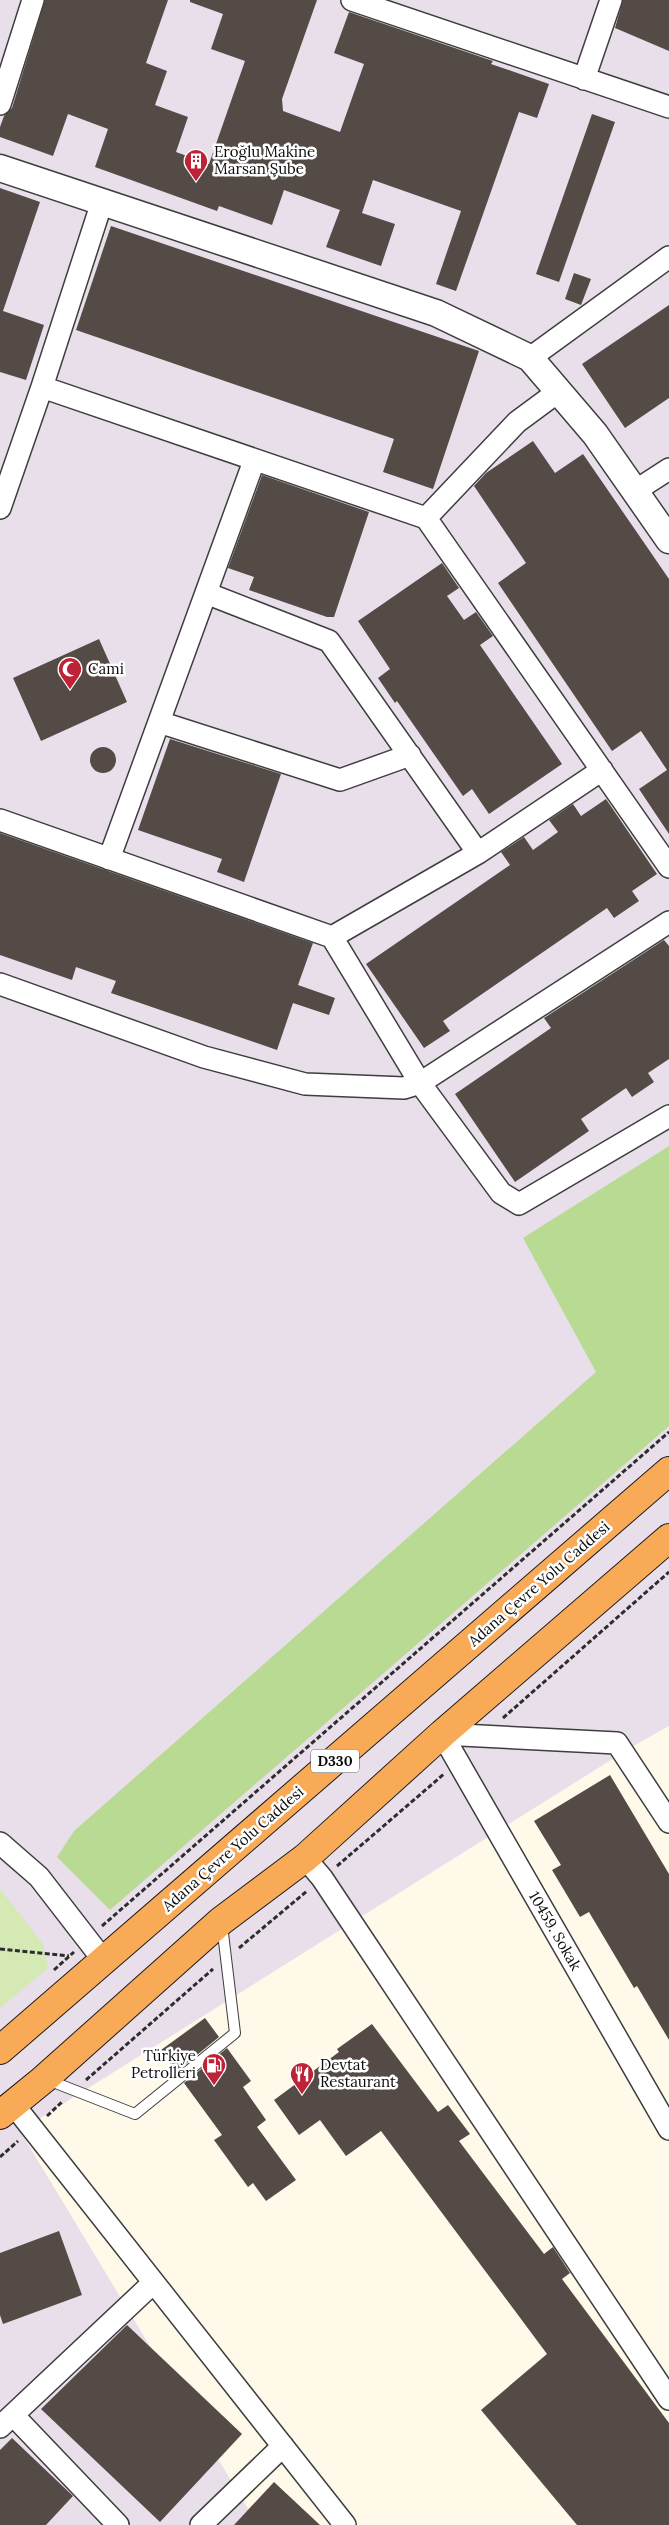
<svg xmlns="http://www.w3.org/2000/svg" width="669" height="2525" font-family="Lora,serif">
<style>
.industrial{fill:#e8dfeb}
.green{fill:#d4e9b3}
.forest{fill:#b9da92}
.building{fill:#544b47}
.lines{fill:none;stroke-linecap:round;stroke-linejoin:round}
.service-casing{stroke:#3e3e3e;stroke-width:12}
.minor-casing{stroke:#3e3e3e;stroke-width:24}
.tertiary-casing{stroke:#3e3e3e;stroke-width:29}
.trunk-casing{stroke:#1c1c1c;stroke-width:30}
.path{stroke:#2d2d2d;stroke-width:3;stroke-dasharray:5 2.5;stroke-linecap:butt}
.service{stroke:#fff;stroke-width:10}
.minor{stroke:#fff;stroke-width:21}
.tertiary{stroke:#fff;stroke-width:26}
.trunk{stroke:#f9aa56;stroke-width:28}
.labels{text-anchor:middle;stroke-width:5;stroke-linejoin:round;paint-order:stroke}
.shield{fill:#fff;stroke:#545454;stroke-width:1}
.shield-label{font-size:14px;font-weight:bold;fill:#0b0b0b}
.poi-label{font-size:15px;fill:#0b0b0b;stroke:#fff;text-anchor:start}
.street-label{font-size:15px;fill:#0b0b0b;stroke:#fff}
</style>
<rect width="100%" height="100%" fill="#fff9e9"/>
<path class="industrial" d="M0,0H669V1726L630,1748L20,2131L258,2525H0Z"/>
<path class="green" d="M0,1889L43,1944L48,1968L0,2008Z"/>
<path class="forest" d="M669,1146V1426L110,1910L57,1857L74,1831L596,1372L523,1238Z"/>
<path class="building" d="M45,0H168L146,63L167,71L155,105L188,117L176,152L209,164L245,61L211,49L223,14L190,2V0H317L282,99L283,111L340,132L364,64L334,53L349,12L493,61L491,64L549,84L537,118L519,112L456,291L436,284L461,211L373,180L362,213L395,224L381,266L326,247L340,210L284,190L272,225L219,206L217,211L95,167L108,129L68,114L53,156L0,137V127L4,116L12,108Z
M623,0H669V51L615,28Z
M592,114L615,122L559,282L536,274Z
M0,188L40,202L3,311L44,325L26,380L0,372Z
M111,226L479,351L433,489L383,472L394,439L76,330Z
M574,273L591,279L581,305L565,299Z
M669,305V398L625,428L582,364Z
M533,441L555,473L583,454L669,579V834L639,789L667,770L641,731L612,751L498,583L526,563L474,486L486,473Z
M262,475L369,512L334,617H327L249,590L254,577L228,568Z
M442,563L459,588L447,596L464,620L476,612L493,636L480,645L562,764L489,814L472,789L463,796L397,701L395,703L378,678L390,669L358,621Z
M99,639L127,702L41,741L13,678Z
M170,739L281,774L244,882L217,872L222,859L138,830Z
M90 760a13 13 0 1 1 26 0a13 13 0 1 1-26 0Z
M606,799L657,874L632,891L639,901L614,918L607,908L443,1021L450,1031L424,1048L366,964L510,865L501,852L524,837L533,850L558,832L549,820L573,804L581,816Z
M0,833L313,943L298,985L335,998L329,1015L293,1003L277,1050L111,993L116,981L76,967L72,980L0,955Z
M664,940L669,946V1059L648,1073L654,1082L632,1097L626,1088L581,1119L589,1131L515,1182L455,1094L551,1028L544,1018Z
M610,1775L669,1874V2040L637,1986L634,1988L589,1912L580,1917L552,1870L561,1865L534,1821Z
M205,2018L219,2037L176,2072L161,2050Z
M372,2024L438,2112L448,2105L470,2134L459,2141L544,2254L553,2247L570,2273L562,2279L669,2423V2525H577L481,2410L547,2354L381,2131L346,2156L320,2120L299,2135L274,2100L339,2052L337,2049Z
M227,2048L251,2081L243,2087L266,2120L257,2127L296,2180L266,2201L253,2183L248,2187L214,2140L222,2135L184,2083Z
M59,2231L82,2295L3,2324L0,2315V2253Z
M127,2325L242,2434L160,2522L41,2409Z
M12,2438L73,2496L46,2525H0V2450Z
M274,2482L320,2525H234Z"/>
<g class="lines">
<g class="service-casing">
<path id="service" d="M48,2080L135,2114L235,2033L222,1925"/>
</g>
<g class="minor-casing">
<path id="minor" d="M352,0L669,107
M584,79L611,0
M0,104L33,0
M530,358L669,257
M42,387L102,202
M635,491L669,469
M0,508L42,387L426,518L669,867
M426,518L517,422L559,391
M206,593L329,641L478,853
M159,722L340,780L410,755
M0,820L332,937L478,853L602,770
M109,859L254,461
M332,937L420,1083L669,922
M0,984L204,1057L305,1084L404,1088L420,1083L501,1193L519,1204L669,1116
M442,1734L669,2129
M442,1734L617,1743L669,1822
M0,1843L39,1877L104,1961
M305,1858L322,1878L669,2399
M13,2104L345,2525
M13,2415L118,2525
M0,2427L153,2283
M201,2525L283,2446"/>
</g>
<g class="tertiary-casing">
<path id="tertiary" d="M0,168L436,313L530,358L595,434L669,540"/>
</g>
<g class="trunk-casing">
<path id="trunk" d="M0,2050L669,1471
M0,2115L44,2079L221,1921L305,1858L442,1734L669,1538"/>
</g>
<path class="path" d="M503,1718L669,1572
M337,1866L444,1774
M102,1926L669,1432
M239,1948L307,1891
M0,1949L69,1956
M54,1970L74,1952
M86,2080L213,1969
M47,2116L63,2101
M0,2157L18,2141"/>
<use href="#service" class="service"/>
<use href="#minor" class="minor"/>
<use href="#tertiary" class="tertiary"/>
<use href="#trunk" class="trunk"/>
</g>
<defs>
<g id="building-pin" transform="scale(1.25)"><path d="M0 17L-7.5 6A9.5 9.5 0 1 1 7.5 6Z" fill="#bd2236" stroke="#fff"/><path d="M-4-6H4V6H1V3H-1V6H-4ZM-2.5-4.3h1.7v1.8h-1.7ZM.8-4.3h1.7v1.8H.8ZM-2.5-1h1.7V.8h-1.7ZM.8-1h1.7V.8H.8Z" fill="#fff"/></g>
<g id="mosque-pin" transform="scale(1.25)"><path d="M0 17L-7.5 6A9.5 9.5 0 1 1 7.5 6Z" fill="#bd2236" stroke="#fff"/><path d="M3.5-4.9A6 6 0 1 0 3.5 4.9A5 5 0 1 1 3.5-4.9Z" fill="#fff"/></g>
<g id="fuel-pin" transform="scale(1.25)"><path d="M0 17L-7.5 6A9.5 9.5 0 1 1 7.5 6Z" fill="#bd2236" stroke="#fff"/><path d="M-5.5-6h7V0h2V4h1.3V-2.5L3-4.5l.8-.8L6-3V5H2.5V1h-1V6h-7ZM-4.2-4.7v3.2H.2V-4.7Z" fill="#fff"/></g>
<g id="restaurant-pin" transform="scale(1.25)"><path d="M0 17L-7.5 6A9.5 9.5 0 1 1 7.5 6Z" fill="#bd2236" stroke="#fff"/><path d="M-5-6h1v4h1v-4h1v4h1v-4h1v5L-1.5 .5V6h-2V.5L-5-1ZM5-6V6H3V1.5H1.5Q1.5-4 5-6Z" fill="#fff"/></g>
</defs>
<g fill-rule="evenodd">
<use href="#building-pin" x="196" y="161"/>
<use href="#mosque-pin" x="70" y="669"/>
<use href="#fuel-pin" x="214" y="2065"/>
<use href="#restaurant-pin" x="302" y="2074"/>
</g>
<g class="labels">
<rect class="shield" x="311" y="1749.5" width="48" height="23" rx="4"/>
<g class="shield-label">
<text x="335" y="1766">D330</text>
</g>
<g class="poi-label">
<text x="214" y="157">Eroğlu Makine<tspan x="214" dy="17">Marsan Şube</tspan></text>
<text x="88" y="674">Cami</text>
<text x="196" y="2061" text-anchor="end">Türkiye<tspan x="196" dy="17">Petrolleri</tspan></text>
<text x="320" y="2070">Devtat<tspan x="320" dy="17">Restaurant</tspan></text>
</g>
<g class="street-label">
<text transform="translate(539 1584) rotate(-41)" y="5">Adana Çevre Yolu Caddesi</text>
<text transform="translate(233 1849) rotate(-41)" y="5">Adana Çevre Yolu Caddesi</text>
<text transform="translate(555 1931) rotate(60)" y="5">10459. Sokak</text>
</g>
</g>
</svg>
